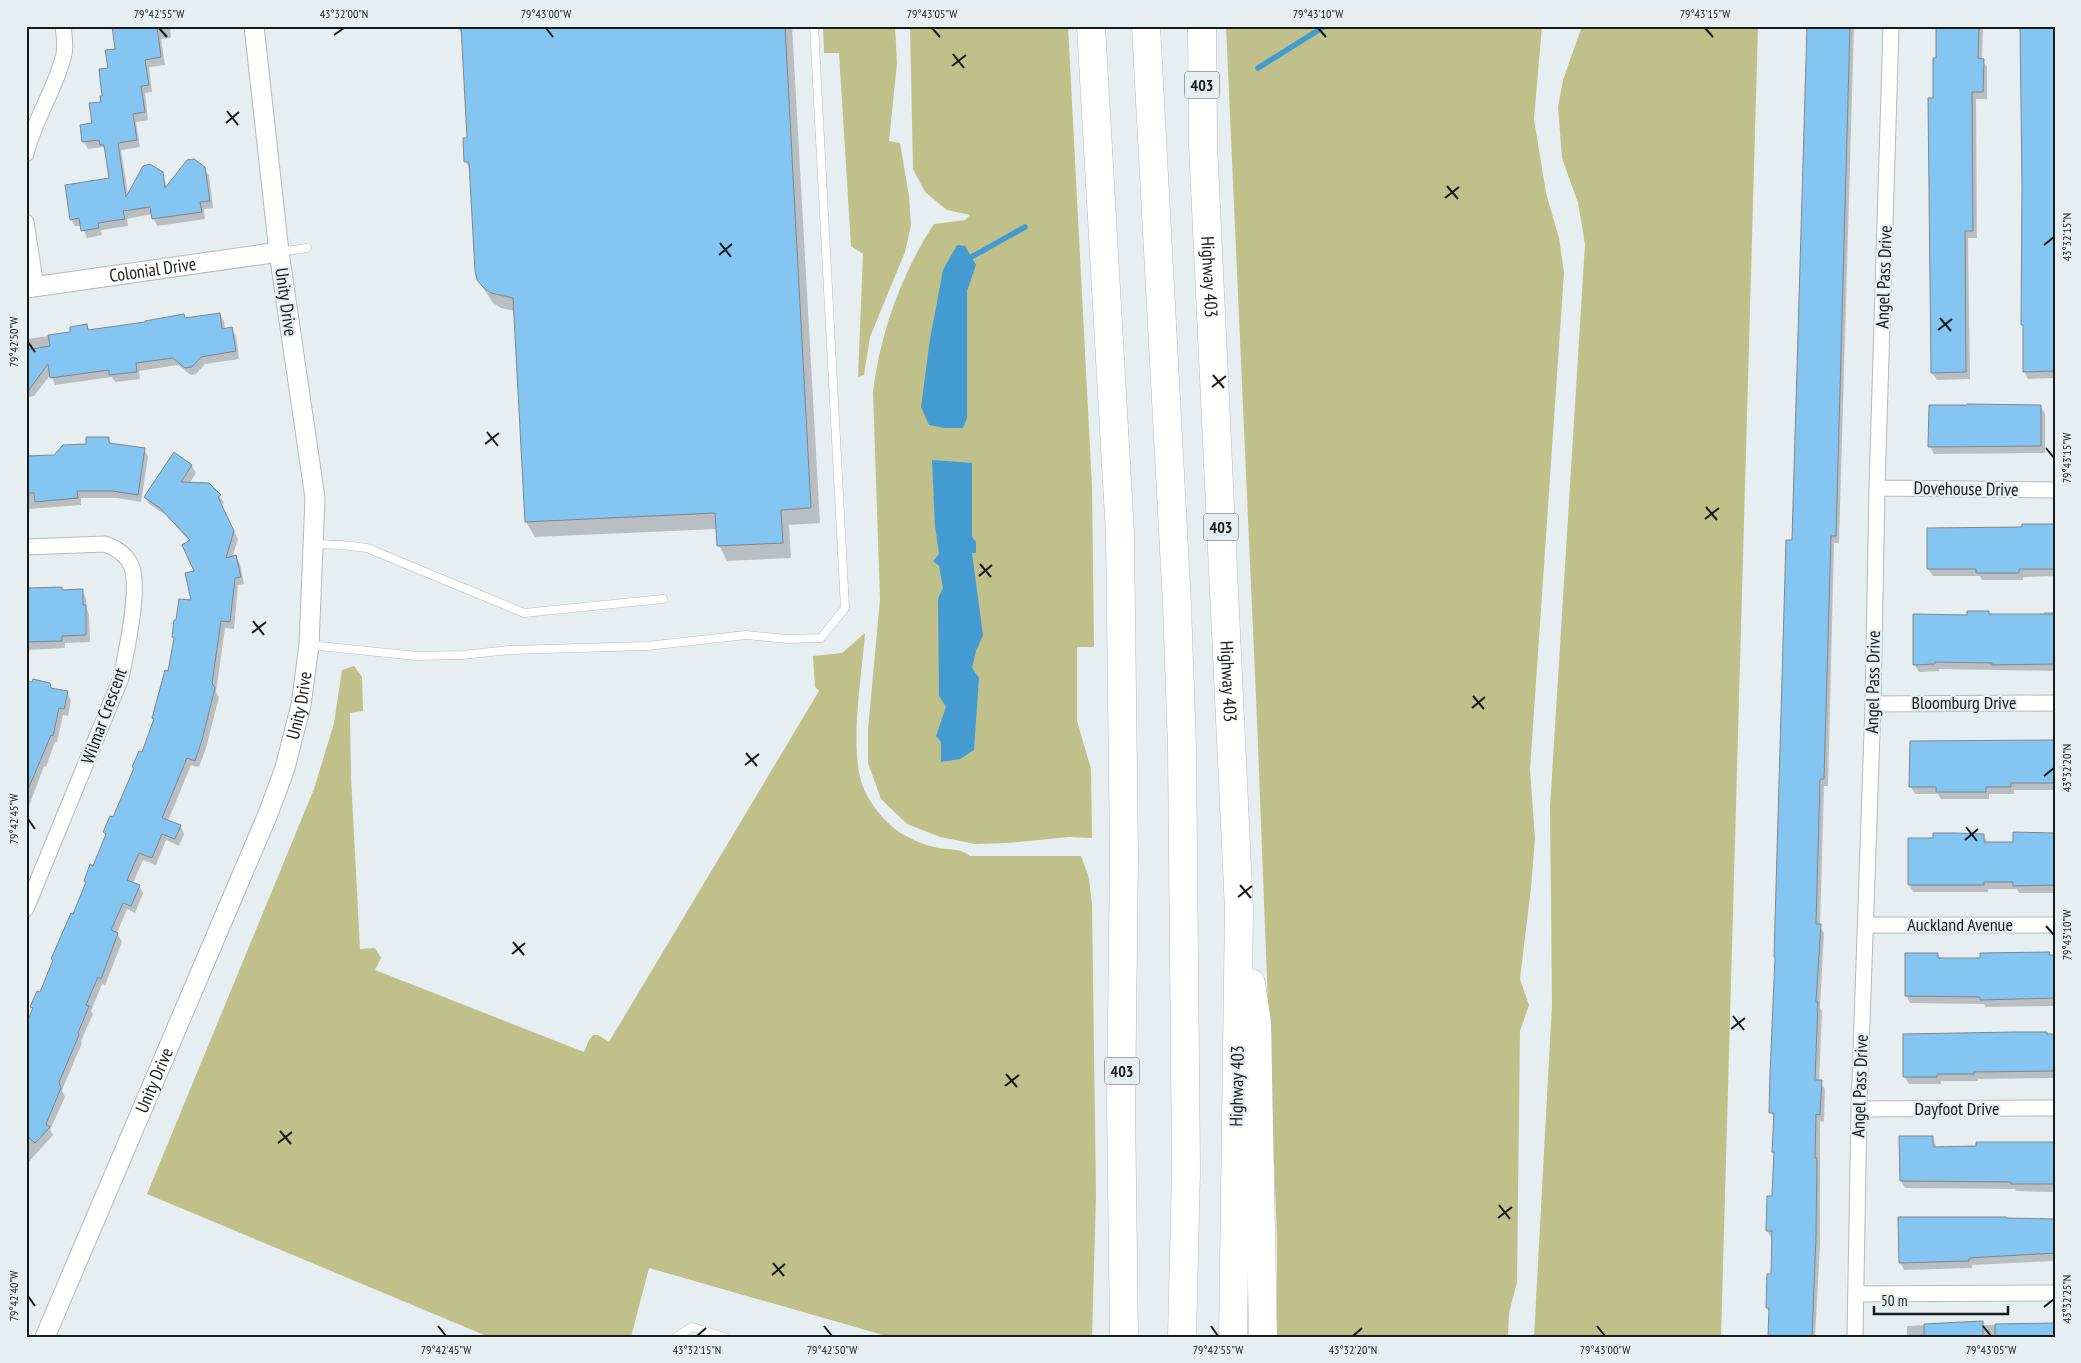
<svg xmlns="http://www.w3.org/2000/svg" width="2081" height="1363" font-family="'PT Sans Narrow',sans-serif">
<style>
.green{fill:#bfc08a}
.water{fill:#449bd1}
.shadow{fill:#0003}
.lines{fill:none;stroke-linecap:round;stroke-linejoin:round}
.stream{stroke:#449bd1;stroke-width:5.5}
.building{fill:#84c5f2;stroke:#80868a}
.service-casing{stroke:#b3b9bd;stroke-width:9}
.minor-casing{stroke:#b3b9bd;stroke-width:17}
.tertiary-casing{stroke:#b3b9bd;stroke-width:21}
.motorway-casing{stroke:#b3b9bd;stroke-width:29}
.service{stroke:#fff;stroke-width:8}
.minor{stroke:#fff;stroke-width:15}
.tertiary{stroke:#fff;stroke-width:19}
.motorway{stroke:#fff;stroke-width:28}
.ticks{fill:none;stroke:#171a1b;stroke-width:2}
.labels{text-anchor:middle;stroke-width:4.5;stroke-linejoin:round;paint-order:stroke}
.shield{fill:#e7eef2;stroke:#555a5c;stroke-width:1}
.shield-label{font-size:16px;font-weight:bold;fill:#171a1b}
.street-label{font-size:18px;fill:#171a1b;stroke:#e7eef2}
.neatline{fill:none;stroke:#171a1b;stroke-width:2}
.ticks-label{font-size:12px;text-anchor:middle;fill:#171a1b}
</style>
<rect width="100%" height="100%" fill="#e7eef2"/>
<path class="green" d="M823,26H895L897,63L889,141L900,143L909,196L911,225L905,252L870,337L864,375L858,377L863,254L851,246L839,53H824Z
M910,26H1068L1092,486L1094,647H1077V721L1091,769L1092,838L1069,837L1008,843L975,844L940,837L907,824L881,799L868,763V730L880,599L873,392C880,334 901,274 934,224L965,220L970,215L947,210L925,192L913,169Z
M1226,26H1542L1534,119L1546,193L1559,238L1564,273L1530,770L1535,838L1531,888L1520,979L1529,1005L1520,1031L1517,1282L1509,1313L1508,1337H1277V1238L1257,720Z
M1582,26H1758L1721,1337H1534L1552,1004L1550,807L1585,244L1578,203L1562,158L1558,107L1563,80Z
M865,633C862,674 851,737 860,777C864,798 887,827 906,836C915,841 928,846 938,848C950,850 961,848 970,856H1081L1089,878L1092,905L1096,1195L1092,1337H890L649,1268L631,1337H489L147,1194L314,789L334,723L342,670L354,666L362,677L363,711L350,713L351,777L360,949L375,948L381,958L375,970L584,1052L589,1040L593,1035H598L609,1042L819,691L815,687L813,656L842,653Z"/>
<path class="water" d="M957,245L965,246L976,265L967,291V418L963,428H944L929,425L921,407L930,339L943,270Z
M932,460L972,463V537L976,542V553H972L983,635L976,651L972,668L979,678L974,750L960,759L941,762V742L936,736L946,707L939,696L938,598L943,588L939,566L933,561L939,554L935,526Z"/>
<path class="shadow" d="M114,26H170L171,38L161,39L165,65L149,67L152,92L145,93L148,120L136,122L140,147L121,150L128,195L162,173L167,187L204,168L209,176L213,208L204,209L205,219L157,226L152,214L127,219L128,226L101,230L102,235L87,238L82,226H75L71,219L110,179L106,152L103,147L88,149L84,142L102,103L110,69L117,50Z
M457,26H792L820,523L789,525L791,558L727,561L719,545L717,529L535,537L526,522L515,311L501,308L493,303L478,280L471,171L465,161L469,140L463,36Z
M1809,26H1854L1839,543H1834L1828,786H1824L1820,926L1824,933L1820,1008L1822,1011L1819,1082L1825,1089L1824,1122L1820,1121V1245L1815,1337H1768L1770,1313L1767,1308L1772,1276L1773,1238H1771L1767,1230L1774,1198L1775,1155L1773,1152L1775,1120L1771,1112L1793,541Z
M1938,26H1983L1982,60L1987,67V99H1976L1977,238H1968L1970,379L1937,380L1932,373L1934,100Z
M2055,26V378L2028,379L2024,371V328L2022,325Z
M219,314L224,321L225,330L232,329L236,336L239,359L205,364L196,374L191,375L178,365L139,371L140,379L115,382L112,377L55,385L51,374L34,396L29,397L26,395V339L72,333L87,326L90,331L147,324L184,316L186,319Z
M2041,406L2045,414V453L1934,454L1930,446L1968,407Z
M108,438L112,444L144,449L148,457L141,502L117,498H81V505L29,509L30,512H26V452L31,457L55,456Z
M191,465L196,473L189,484L220,496L224,503L221,505L238,539L232,558L236,557L240,564L244,584L238,585L234,629L225,628L216,692L219,697L206,748L199,767L191,765L168,821L180,826L184,834L179,846L166,840L156,865L143,860L133,883L139,886L143,893L135,913L127,909L117,933L122,942L105,985L102,984L91,1011L93,1014L81,1041L82,1043L62,1090L65,1097L50,1130L53,1135L26,1165V1027L33,1010L31,1007L40,993L54,962L52,959L74,916L91,866L94,867L107,836L105,832L113,819L142,754L169,672L175,640L173,637L178,621L193,601L196,571L190,542L166,515L149,504L145,497Z
M2055,525V576L2023,577V580H1982L1980,576H1933L1928,569L2024,529Z
M61,589L63,591L82,590L86,598L87,610L89,614L90,642L65,643V648L26,650V590Z
M2044,612H2055V671L1939,669V671L1919,672L1914,664L1968,617L1989,613L1990,615L2044,616Z
M26,682L49,684L53,689L67,692L71,700L68,716L63,715L57,742H55L46,767L44,766L26,814Z
M2055,741V790H2014V794H1989V799H1941L1938,794H1915L1911,787V742Z
M2055,834V893H2019L2017,889H1988V892H1913L1909,884L1983,835L1988,843H2015Z
M2049,953L2050,956H2055V1006L1986,1007L1984,1004L1910,1003L1906,995L1938,954L1941,960H1981Z
M2055,1034V1078L1978,1079V1081H1941V1084H1909L1905,1077L1904,1035Z
M1932,1137L1937,1148L2055,1142V1192L2016,1191L2015,1189L1905,1188L1901,1181Z
M2006,1219L2055,1220V1261L1972,1265V1268L1904,1270L1900,1262Z
M1982,1322L1984,1325L2055,1324V1337H1907V1326Z"/>
<g class="lines">
<path class="stream" d="M1258,68L1325,26
M966,260L1025,227"/>
</g>
<path class="building" d="M112,26H157L161,57L145,60L149,85L141,86L145,112L133,114L137,140L118,143L126,197L143,166L150,164L163,172L165,188L187,160L194,159L205,167L210,201L200,202L202,212L152,219L150,207L123,211L125,219L98,223L99,228L81,231L79,218L70,220L65,185L109,178L104,145H100L99,140L82,142L80,125L92,123L89,103L101,102L100,96H102L99,69L108,68L105,50L115,49Z
M461,26H785L811,508L781,510L783,543L717,546L715,513L525,522L513,298L491,293L483,287L477,280L475,271L469,162H464L463,138H467Z
M1807,26H1850L1836,536H1831L1824,779H1820L1816,924H1821L1816,1002H1818L1815,1080H1822L1820,1115L1816,1114L1815,1158H1817L1816,1236L1812,1337H1768L1769,1308H1766L1767,1274H1771L1772,1231H1766L1767,1196H1772L1774,1152H1772L1774,1113H1769L1770,1074L1775,957H1774L1786,540H1792Z
M1936,26H1979L1978,58L1984,59L1983,92H1972L1973,231H1965L1966,372L1931,373L1928,98H1933V58H1936Z
M2020,26H2055V371L2023,372V325H2021L2022,186Z
M220,313L222,329L232,327L236,351L201,357L192,367L185,368L173,358L136,363L137,372L109,375V370L50,378L48,364L26,394V350L50,346L48,335L70,332V327L87,324L88,330L145,322V321L184,314L185,318Z
M1967,404L2041,405V446L1928,447L1929,405H1967Z
M86,437H109V443L145,448L138,495L112,491H77L78,498L35,502L34,493H26V456L54,455L63,445L86,444Z
M174,452L192,465L181,482L209,483L221,495L218,497L234,531L226,558L236,555L241,577L235,578L230,622L221,621L212,683L215,688L202,740L195,761L187,758L162,818L181,825L175,839L162,834L152,858L139,853L127,880L140,885L131,906L123,903L111,930L118,933L101,979L98,977L86,1005L89,1006L78,1033L79,1035L59,1082L61,1088L46,1124L50,1127L35,1143L26,1135V1024L33,1008L30,1007L37,991L40,992L53,960L51,959L71,913L73,914L86,882L84,881L90,864L93,866L106,834L103,832L110,816L113,817L134,768L132,767L139,751L142,752L154,719L152,718L165,670L168,671L174,638L172,637L174,620H176L179,599L191,600L185,573L194,571L182,545L190,540L160,508L144,497Z
M2022,524H2055V569H2019V573H1976V569H1927V528L2022,527Z
M62,587V590L83,589V605H86V635L62,636V641L26,642V588Z
M1967,611H1989V614H2055V664L1992,665V663L1935,662V664L1913,665V614L1967,615Z
M33,679L50,683L51,688L68,691L64,709L59,708L53,736L51,735L27,792L26,681L32,682Z
M2055,740V783H2011V787H1986V792H1936V787H1909L1910,741Z
M2013,832L2055,833V885L2013,886V882H1984V885H1908V838H1933V833H1956L1984,834V842H2013Z
M2050,952L2049,955H2055V998L1980,1000V997L1905,996V953H1938V958H1980V953Z
M2015,1032H2047V1034H2055V1071L1974,1072V1074H1937V1077H1903V1034Z
M1899,1136H1933V1147L1976,1146V1142H2055V1184H2011V1182L1900,1181Z
M1898,1217H2006V1218L2055,1219V1253L1969,1258V1261L1899,1263Z
M1983,1321V1337H1924V1324Z
M2055,1323V1337H1995V1324Z"/>
<g class="lines">
<g class="service-casing">
<path id="service" d="M279,252L307,248
M314,544L342,545L367,548L524,613L663,599
M309,645L417,656L462,655L510,650L647,646L746,635L787,639L821,638L845,608L814,26
M676,1337L692,1327L725,1337"/>
</g>
<g class="minor-casing">
<path id="minor" d="M26,154C34,119 56,89 64,54C66,45 64,35 63,26
M26,222L36,287
M1877,488L2055,490
M26,547L105,544C116,548 126,554 131,565C141,587 126,653 121,678L26,909
M1873,704L2055,703
M1866,925H2055
M1859,1109L2055,1108
M1856,1294L2055,1293
M1855,1337L1859,1109L1873,704L1877,488L1891,26"/>
</g>
<g class="tertiary-casing">
<g id="tertiary">
<path id="s1" d="M26,288L279,252"/>
<path id="s2" d="M45,1337L268,814L285,768L301,705L309,645L315,498L279,252L254,26"/>
</g>
</g>
<g class="motorway-casing">
<g id="motorway">
<path d="M1091,26L1120,534L1124,857L1121,1106L1124,1337"/>
<path d="M1146,26L1177,605L1182,747L1186,1170L1182,1337"/>
<path id="s3" d="M1202,26L1203,144L1239,910L1233,1337"/>
<path d="M1251,983L1257,1023L1263,1337"/>
</g>
</g>
<use href="#service" class="service"/>
<use href="#minor" class="minor"/>
<use href="#tertiary" class="tertiary"/>
<use href="#motorway" class="motorway"/>
</g>
<path class="ticks" d="M159,28L167,37M546,28L553,37M932,28L940,37M1318,28L1326,37M1705,28L1713,37M334,35L344,28M953,54L964,68M952,66L966,55M227,111L238,125M226,123L239,112M1447,186L1458,199M1445,198L1459,187M720,243L731,257M2044,245L2054,237M719,255L732,244M1940,318L1951,331M1938,330L1952,319M28,342L35,352M1213,375L1224,388M1212,387L1226,376M487,432L498,446M485,444L499,433M2046,448L2054,458M1706,507L1717,520M1705,519L1719,508M980,564L991,577M979,576L992,565M253,621L264,635M252,633L266,622M1473,696L1484,709M1472,708L1485,697M746,753L757,766M745,765L759,754M2044,776L2054,768M28,819L35,829M1966,827L1977,841M1965,840L1978,829M1240,885L1251,898M1238,897L1252,886M2046,926L2054,935M513,942L524,955M512,954L525,943M1733,1016L1744,1030M1731,1029L1745,1018M1006,1074L1017,1087M1005,1086L1019,1075M280,1131L291,1144M278,1143L292,1132M1499,1205L1510,1219M1498,1218L1512,1207M773,1263L784,1276M772,1275L785,1264M28,1296L35,1306M2044,1307L2054,1299M438,1326L446,1336M824,1326L832,1336M1211,1326L1218,1336M1597,1326L1605,1336M1983,1326L1991,1336M697,1336L706,1328M1353,1336L1362,1328"/>
<g class="labels">
<g class="shield">
<rect x="1184.5" y="71.5" width="35" height="27" rx="4"/>
<rect x="1203.5" y="513.5" width="35" height="27" rx="4"/>
<rect x="1104.5" y="1057.5" width="35" height="27" rx="4"/>
</g>
<g class="shield-label">
<text x="1202" y="91">403</text>
<text x="1221" y="533">403</text>
<text x="1122" y="1077">403</text>
</g>
<g class="street-label">
<text dy="6" stroke="none"><textPath href="#s1" startOffset="128">Colonial Drive</textPath></text>
<text dy="6" stroke="none"><textPath href="#s3" startOffset="251">Highway 403</textPath></text>
<text transform="translate(1884 277) rotate(-88)" y="6">Angel Pass Drive</text>
<text transform="translate(286 302) rotate(82)" y="6">Unity Drive</text>
<text transform="translate(1966 489) rotate(1)" y="6">Dovehouse Drive</text>
<text dy="6" stroke="none"><textPath href="#s3" startOffset="656">Highway 403</textPath></text>
<text transform="translate(1873 682) rotate(-89)" y="6">Angel Pass Drive</text>
<text x="1964" y="709">Bloomburg Drive</text>
<text dy="6" stroke="none"><textPath href="#s2" startOffset="682">Unity Drive</textPath></text>
<text transform="translate(104 716) rotate(-70)" y="6">Wilmar Crescent</text>
<text x="1960" y="931">Auckland Avenue</text>
<text dy="6" stroke="none"><textPath href="#s2" startOffset="279">Unity Drive</textPath></text>
<text transform="translate(1237 1086) rotate(-89)" y="6">Highway 403</text>
<text transform="translate(1860 1086) rotate(-88)" y="6">Angel Pass Drive</text>
<text x="1957" y="1115">Dayfoot Drive</text>
</g>
</g>
<rect width="2081" height="1363" fill="none" stroke="#e7eef2" stroke-width="55"/>
<path d="M1874 1306v8h134v-8" fill="none" stroke="#171a1b" stroke-width="2.5"/>
<text x="1881" y="1306" font-size="15" fill="#171a1b" stroke="#e7eef2" stroke-width="4" paint-order="stroke">50 m</text>
<rect x="28" y="28" width="2026" height="1308" class="neatline"/>
<g class="ticks-label">
<text x="159" y="18">79°42'55"W</text>
<text x="344" y="18">43°32'00"N</text>
<text x="546" y="18">79°43'00"W</text>
<text x="932" y="18">79°43'05"W</text>
<text x="1318" y="18">79°43'10"W</text>
<text x="1705" y="18">79°43'15"W</text>
<text transform="translate(2067 237) rotate(-90)" y="4">43°32'15"N</text>
<text transform="translate(14 342) rotate(-90)" y="4">79°42'50"W</text>
<text transform="translate(2067 458) rotate(-90)" y="4">79°43'15"W</text>
<text transform="translate(2067 768) rotate(-90)" y="4">43°32'20"N</text>
<text transform="translate(14 819) rotate(-90)" y="4">79°42'45"W</text>
<text transform="translate(2067 935) rotate(-90)" y="4">79°43'10"W</text>
<text transform="translate(14 1296) rotate(-90)" y="4">79°42'40"W</text>
<text transform="translate(2067 1299) rotate(-90)" y="4">43°32'25"N</text>
<text x="446" y="1354">79°42'45"W</text>
<text x="697" y="1354">43°32'15"N</text>
<text x="832" y="1354">79°42'50"W</text>
<text x="1218" y="1354">79°42'55"W</text>
<text x="1353" y="1354">43°32'20"N</text>
<text x="1605" y="1354">79°43'00"W</text>
<text x="1991" y="1354">79°43'05"W</text>
</g>
</svg>
